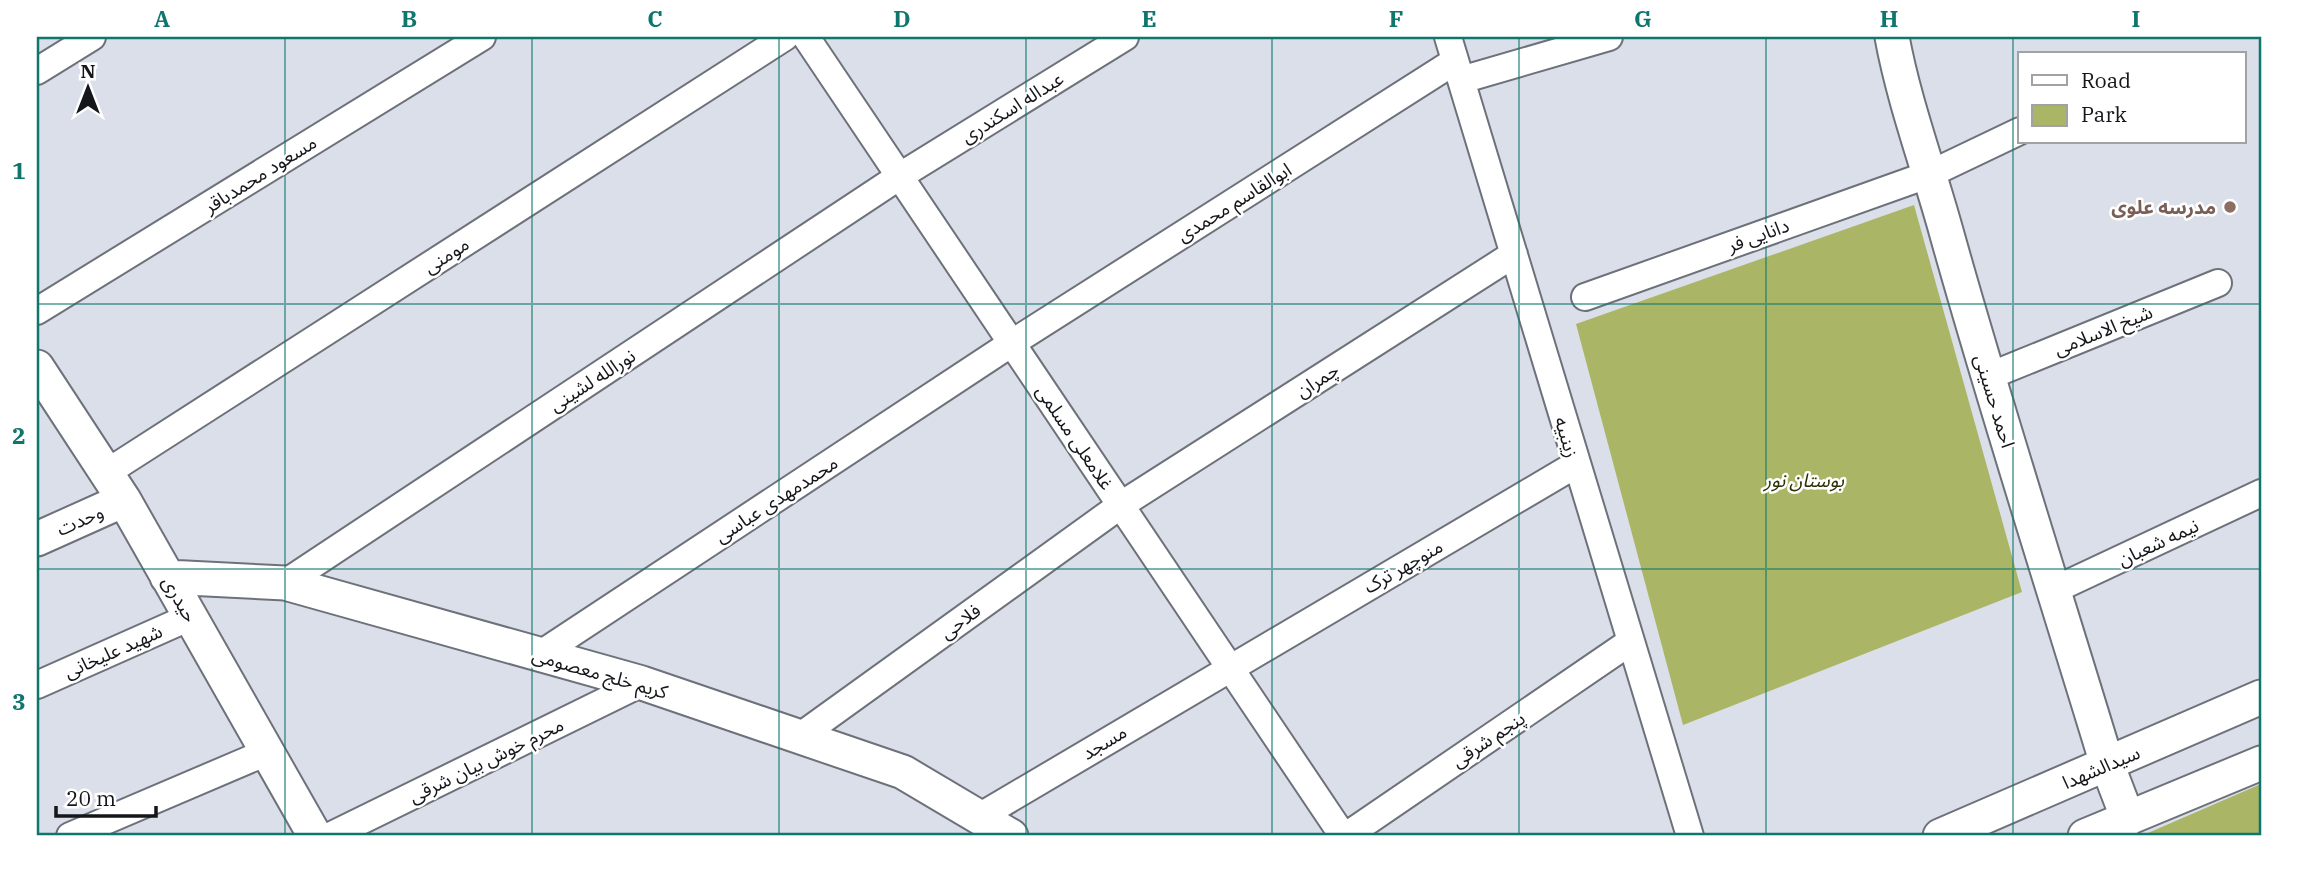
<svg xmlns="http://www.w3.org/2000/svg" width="2298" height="873" font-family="'IBM Plex Serif','Noto Sans Arabic',serif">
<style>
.green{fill:#aab565}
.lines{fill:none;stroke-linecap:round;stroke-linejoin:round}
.minor-casing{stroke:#6d717a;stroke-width:30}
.tertiary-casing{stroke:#6d717a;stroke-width:37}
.minor{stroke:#fff;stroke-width:26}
.tertiary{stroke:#fff;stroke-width:33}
.grid{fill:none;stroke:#0f766e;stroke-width:2;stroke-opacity:0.55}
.education-dot{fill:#8d6e63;stroke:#fff;stroke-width:2.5}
.labels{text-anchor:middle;stroke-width:5;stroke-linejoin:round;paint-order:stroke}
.street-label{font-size:19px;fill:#15161a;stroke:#fff}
.education-label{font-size:19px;font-weight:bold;fill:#785e54;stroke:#fff;text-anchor:end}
.park-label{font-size:19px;font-style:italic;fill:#2b2f03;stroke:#fff}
.neatline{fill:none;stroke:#0f766e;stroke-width:2.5}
.grid-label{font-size:23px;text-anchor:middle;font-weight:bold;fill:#0f766e}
</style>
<rect width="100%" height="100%" fill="#dadfe9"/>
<path class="green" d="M1914,205L2022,592L1683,725L1576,324Z
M2261,784V836H2141Z"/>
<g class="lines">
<g class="minor-casing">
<path id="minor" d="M806,37L1343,836
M1448,37L1690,836
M37,71L92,37
M1461,80L1609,37
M1585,297L1930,174L2020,131
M37,311L482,37
M1987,377L2218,283
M106,473L785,37
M285,583L900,176L1125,37
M2054,590L2261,493
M539,655L1012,343L1455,61
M37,685L190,617
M799,737L1121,505L1514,254
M979,817L1575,465
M70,836L267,752
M330,836L642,683
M1346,836L1630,642"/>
</g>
<g class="tertiary-casing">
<path id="tertiary" d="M1892,37C1904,102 1928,166 1946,231C1996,410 2053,586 2107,764L2128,819
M37,367L124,500L315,836
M37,539L124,500
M167,577L285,583L642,683L903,772L1011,836
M1940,836L2261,697
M2085,836L2261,763"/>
</g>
<use href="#minor" class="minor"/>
<use href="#tertiary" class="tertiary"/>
</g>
<path class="grid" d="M285,37V836M532,37V836M779,37V836M1026,37V836M1272,37V836M1519,37V836M1766,37V836M2013,37V836M37,304H2261M37,569H2261"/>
<circle class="education-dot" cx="2230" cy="207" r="7"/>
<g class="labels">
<g class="street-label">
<text transform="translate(1012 107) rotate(-32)" y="7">عبداله اسکندری</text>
<text transform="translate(260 174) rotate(-32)" y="7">مسعود محمدباقر</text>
<text transform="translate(1234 202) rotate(-32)" y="7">ابوالقاسم محمدی</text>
<text transform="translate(1758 235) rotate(-20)" y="7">دانایی فر</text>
<text transform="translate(446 255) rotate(-33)" y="7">مومنی</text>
<text transform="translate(2103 330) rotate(-22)" y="7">شیخ الاسلامی</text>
<text transform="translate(592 380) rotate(-33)" y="7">نورالله لشینی</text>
<text transform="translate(1317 380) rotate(-33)" y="7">چمران</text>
<text transform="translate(1995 401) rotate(73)" y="7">احمد حسینی</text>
<text transform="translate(1075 437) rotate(56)" y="7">غلامعلی مسلمی</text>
<text transform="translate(1567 437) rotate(73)" y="7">زینبیه</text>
<text transform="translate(776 499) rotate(-33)" y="7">محمدمهدی عباسی</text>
<text transform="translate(80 520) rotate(-24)" y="7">وحدت</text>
<text transform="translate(2158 542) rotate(-25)" y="7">نیمه شعبان</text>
<text transform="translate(1403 566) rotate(-30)" y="7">منوچهر ترک</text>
<text transform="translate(180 599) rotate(60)" y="7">حیدری</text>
<text transform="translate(960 621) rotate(-36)" y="7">فلاحی</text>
<text transform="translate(113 651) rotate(-24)" y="7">شهید علیخانی</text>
<text transform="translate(600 673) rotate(16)" y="7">کریم خلج معصومی</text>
<text transform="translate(1488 739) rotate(-34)" y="7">پنجم شرقی</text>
<text transform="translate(1104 742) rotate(-31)" y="7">مسجد</text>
<text transform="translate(486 760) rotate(-26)" y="7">محرم خوش بیان شرقی</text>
<text transform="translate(2101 767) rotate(-23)" y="7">سیدالشهدا</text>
</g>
<g class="education-label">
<text x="2216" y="214">مدرسه علوی</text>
</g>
<g class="park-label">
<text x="1804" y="487">بوستان نور</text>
</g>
</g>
<rect width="2298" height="873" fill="none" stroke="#ffffff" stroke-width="77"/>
<rect x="2018" y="52" width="228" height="91" fill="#ffffff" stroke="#a1a2a3" stroke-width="2"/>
<rect x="2032" y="75" width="35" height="10" fill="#ffffff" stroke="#a1a2a3" stroke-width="2"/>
<text x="2081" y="88" font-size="21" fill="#15161a">Road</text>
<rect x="2032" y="105" width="35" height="21" fill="#aab565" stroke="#a1a2a3" stroke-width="2"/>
<text x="2081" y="122" font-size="21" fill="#15161a">Park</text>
<g transform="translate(88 88)" stroke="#ffffff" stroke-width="5" paint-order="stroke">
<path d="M0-5L12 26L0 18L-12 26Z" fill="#15161a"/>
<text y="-10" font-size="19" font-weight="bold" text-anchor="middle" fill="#15161a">N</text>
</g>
<path d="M56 806v10h100v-10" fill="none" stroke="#15161a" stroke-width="3.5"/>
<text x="66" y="806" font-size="21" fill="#15161a" stroke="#ffffff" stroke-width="5" paint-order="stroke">20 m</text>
<rect x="38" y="38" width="2222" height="796" class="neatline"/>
<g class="grid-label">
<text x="162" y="27">A</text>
<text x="409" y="27">B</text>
<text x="655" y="27">C</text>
<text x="902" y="27">D</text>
<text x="1149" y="27">E</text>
<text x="1396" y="27">F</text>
<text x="1643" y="27">G</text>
<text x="1889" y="27">H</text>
<text x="2136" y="27">I</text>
<text x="19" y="179">1</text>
<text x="19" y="444">2</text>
<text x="19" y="710">3</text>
</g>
</svg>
